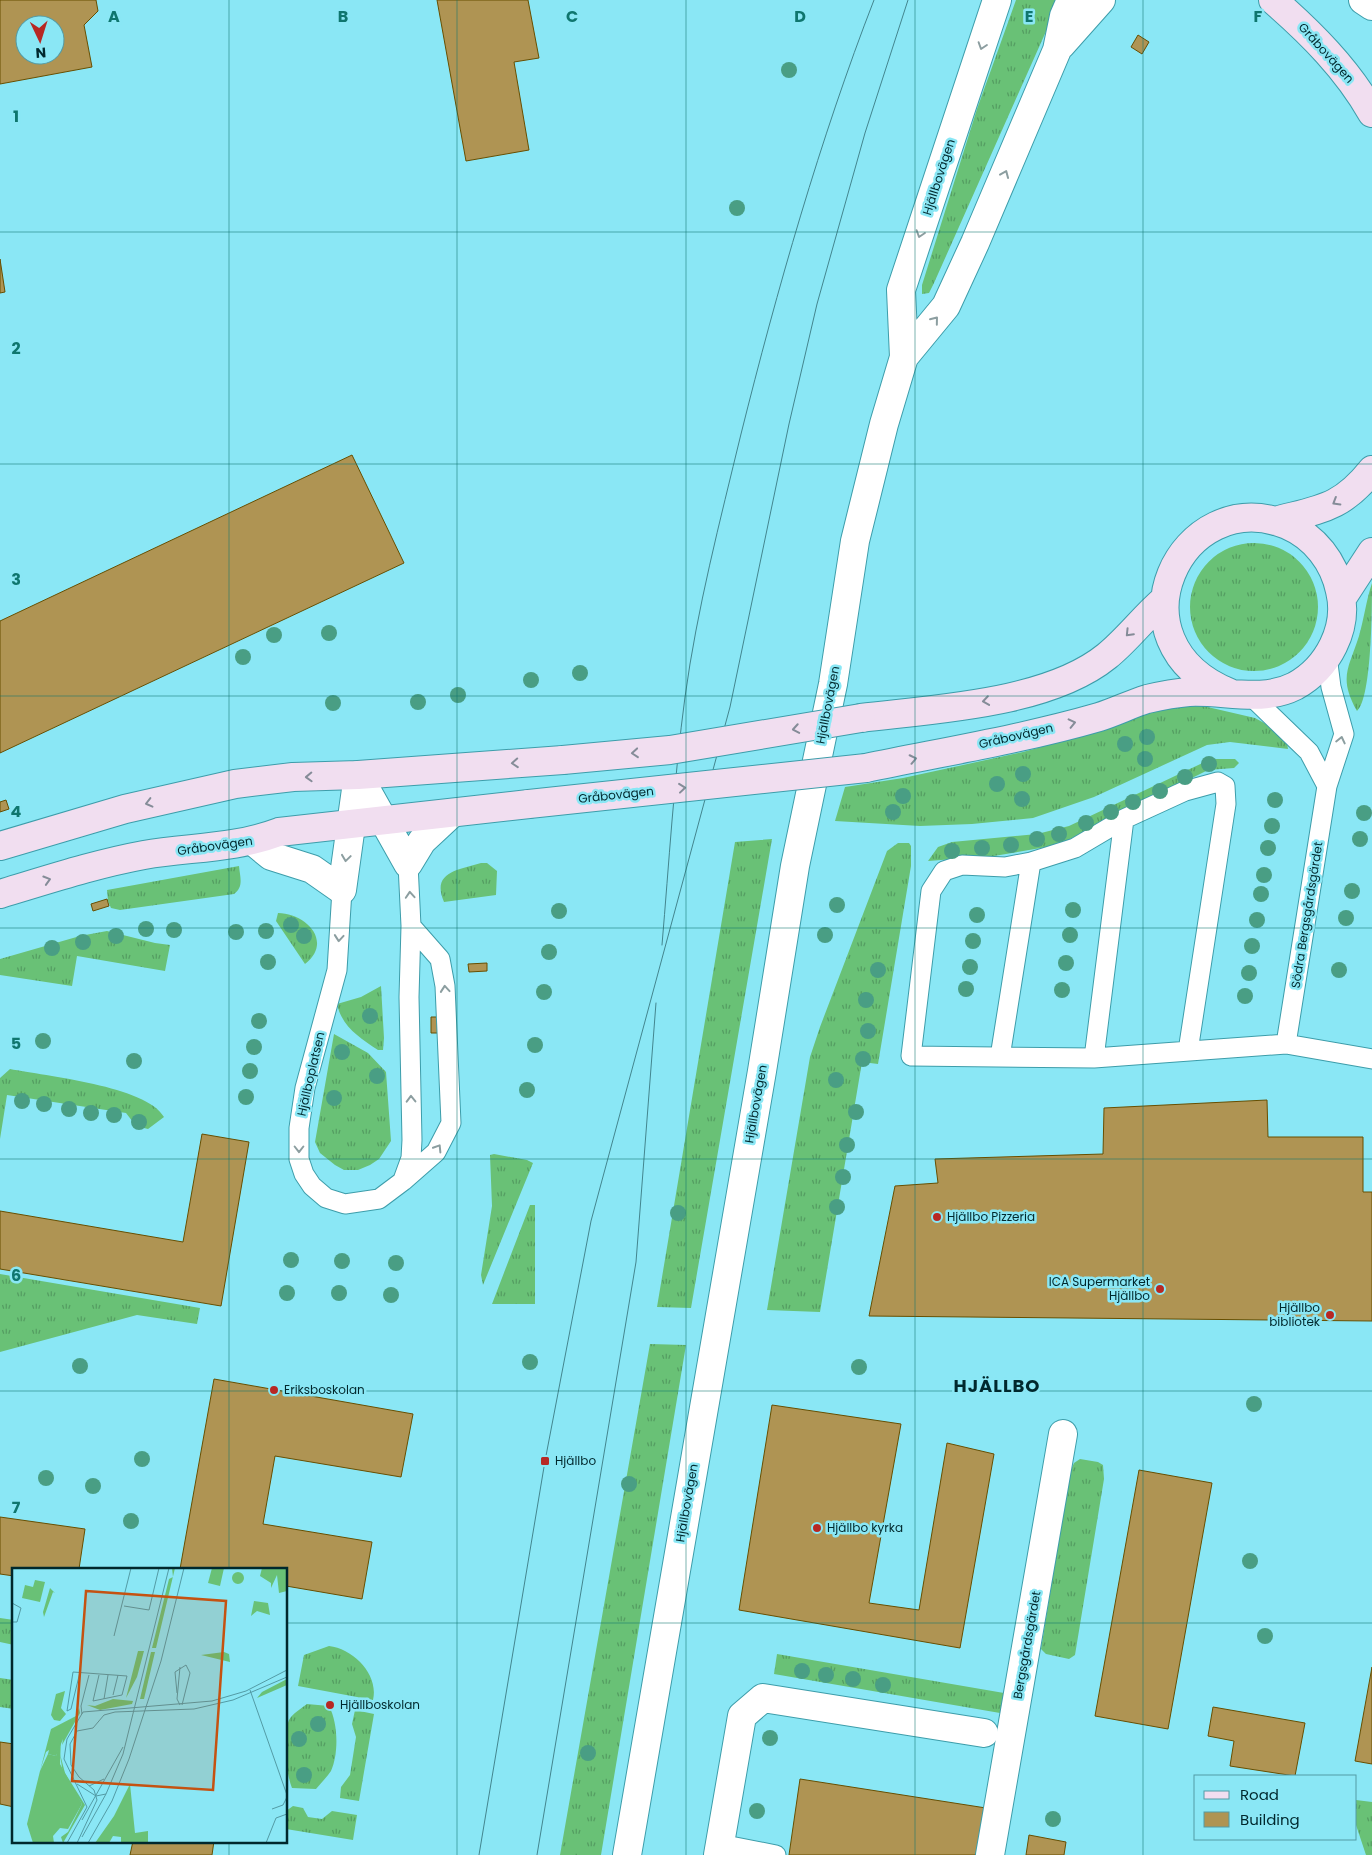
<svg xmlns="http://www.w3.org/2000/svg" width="1372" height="1855" font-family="Poppins,sans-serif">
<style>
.grass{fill:url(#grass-tufts)}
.building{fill:#af9453;stroke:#684f01;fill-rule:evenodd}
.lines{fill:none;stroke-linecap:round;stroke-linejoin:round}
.service-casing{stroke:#3d9daa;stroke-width:21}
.pedestrian-casing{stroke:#3d9daa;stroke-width:30}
.minor-casing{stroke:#3d9daa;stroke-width:30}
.tertiary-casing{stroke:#3d9daa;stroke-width:30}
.secondary-casing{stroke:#3d9daa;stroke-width:30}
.service{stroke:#fff;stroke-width:19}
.pedestrian{stroke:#fff;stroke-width:28}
.minor{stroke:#fff;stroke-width:28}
.tertiary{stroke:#fff;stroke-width:28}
.secondary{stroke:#f1def0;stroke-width:28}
.tram{stroke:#43858e;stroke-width:1}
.secondary-bridge-casing{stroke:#3d9daa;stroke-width:30;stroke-linecap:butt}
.secondary-bridge{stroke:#f1def0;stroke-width:28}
.tree{fill:#499e84}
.oneway{stroke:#8c9ea0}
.oneway2{stroke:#858c98}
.grid{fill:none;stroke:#0f766e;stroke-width:1;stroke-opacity:0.55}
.poi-dot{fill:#b72824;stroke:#8ae7f5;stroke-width:2}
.labels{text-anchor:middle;stroke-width:5;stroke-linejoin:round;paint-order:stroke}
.street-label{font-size:12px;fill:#00282d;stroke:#8ae7f5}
.poi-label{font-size:12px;fill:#00282d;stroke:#8ae7f5;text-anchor:start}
.district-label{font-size:18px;font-weight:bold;letter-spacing:1px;fill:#00282d;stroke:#8ae7f5}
.inset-road{fill:none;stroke:#539ba5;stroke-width:1}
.view{fill:#c55211;fill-opacity:0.15;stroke:#c55211;stroke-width:2.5}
.inset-edge{fill:none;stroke:#00282d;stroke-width:2.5}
.grid-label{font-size:16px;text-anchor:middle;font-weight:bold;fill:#0f766e;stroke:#8ae7f5;stroke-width:5;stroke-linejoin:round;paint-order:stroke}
</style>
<defs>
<pattern id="grass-tufts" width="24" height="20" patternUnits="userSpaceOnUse" patternTransform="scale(1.25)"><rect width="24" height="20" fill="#69c176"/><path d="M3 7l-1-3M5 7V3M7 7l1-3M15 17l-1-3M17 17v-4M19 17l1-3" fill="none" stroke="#549d61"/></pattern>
</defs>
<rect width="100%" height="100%" fill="#8ae7f5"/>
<path class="grass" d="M1016,0H1060L934,283L929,293L922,294V285L977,109Z
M1190 607a64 64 0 1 1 128 0a64 64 0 1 1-128 0Z
M1372,583C1372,606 1372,698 1357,711C1338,677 1349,668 1359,636C1364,619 1366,601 1372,583Z
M1182,705H1199L1255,718L1266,724L1287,743L1288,749L1230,742L1207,745L1094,797L1033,818L972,824L920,826L835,821L845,787L903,778L1023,752L1074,738L1132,716Z
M1211,759H1235L1239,763L1234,768L1208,770L1058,845L994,856L928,861L938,847L952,842L1037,834L1069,826Z
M772,839L691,1308L657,1307L735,842Z
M898,843H909L911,846V866L878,1064L862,1062L820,1312L767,1310L810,1057L820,1027L884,859L887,851Z
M481,863H487L497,871L496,895L444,902C431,872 458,870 481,863Z
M239,866C240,877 244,887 234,894L120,910L111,908L108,901L107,890Z
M278,913C305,913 334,941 305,964L276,921Z
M107,931L155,943L170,945L165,971L77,956L72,986L0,975V959L80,936Z
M381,986L384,1038L383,1050H378C360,1038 342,1027 337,1004L361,997Z
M334,1034L368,1053L386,1072L391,1141L379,1159L370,1165L358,1170H344L335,1165L320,1153L315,1142Z
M10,1069C45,1076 147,1086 164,1117L148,1129L136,1126L126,1113L7,1095L0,1139V1078Z
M494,1154L527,1160L533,1163L483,1285L481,1275L492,1206L490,1155Z
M530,1205H535V1304H492Z
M0,1274L200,1308L197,1324L137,1315L0,1352Z
M650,1344L686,1345L601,1855H560Z
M1080,1459L1098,1462L1103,1465L1104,1479L1075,1655L1069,1659L1046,1654L1041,1649L1070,1472L1074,1463Z
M0,1618L14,1620V1645L0,1642Z
M329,1646C354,1649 379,1675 373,1700L298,1686L304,1655Z
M777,1654L1004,1693L1000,1713L774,1674Z
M0,1678L14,1680V1709L0,1707Z
M307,1704L329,1706C338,1723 339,1753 331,1771C327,1777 321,1783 316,1789L292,1788C286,1773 282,1736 289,1720C292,1714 302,1708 307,1704Z
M355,1710L374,1714L359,1801L340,1798L341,1787L350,1775L356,1737L352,1724Z
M1356,1800L1372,1802V1855H1366L1356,1825Z
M293,1806L303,1808L308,1817L322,1819L332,1811L357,1815L353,1840L286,1829V1811Z"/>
<path class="building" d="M0,0H96L98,11L84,25L92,67L0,84ZM25,25H55V55H25Z
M437,0H528L539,58L514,62L529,150L466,161Z
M1138,35L1149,42L1142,54L1131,47Z
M0,259L5,292L0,293Z
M352,455L404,563L0,753V621Z
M6,800L9,809L0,812V802Z
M107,899L109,906L93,911L91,904Z
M487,963V971L469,972L468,964Z
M431,1017H438L439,1033H431Z
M1267,1100L1268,1137H1363V1192H1372V1321L869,1316L895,1186L938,1183L935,1159L1103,1154L1104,1108Z
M202,1134L249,1142L221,1306L0,1269V1211L183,1242Z
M214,1379L413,1414L401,1477L275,1456L263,1524L372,1542L362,1599L286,1586V1569H180Z
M772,1405L901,1424L869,1603L919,1610L947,1443L994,1454L960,1648L739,1610Z
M1139,1470L1212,1483L1168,1729L1095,1716Z
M0,1517L85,1529L79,1569H14V1576L0,1574Z
M1372,1667V1764L1355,1761Z
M1213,1707L1305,1723L1295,1776L1230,1766L1234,1741L1208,1736Z
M0,1742L14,1744V1807L0,1804Z
M800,1779L986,1808L977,1855H789Z
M1029,1835L1066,1842L1064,1855H1026Z
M133,1841H214L212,1855H130Z"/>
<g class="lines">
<g class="service-casing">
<path id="service" d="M1251,696L1309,752L1327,786
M342,890L337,970L305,1088L299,1128V1159L304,1174L312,1186L326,1198L345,1204L379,1199L403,1181L436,1152L451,1123L445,986L440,959L411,926
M1286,1044L1327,786L1344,734L1331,687L1327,656
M1188,1051L1226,804L1225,786L1218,782L1185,791L1124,819L1075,848L1031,862L1005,867L962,865L944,871L931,891L911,1056L1094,1058L1286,1044L1372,1059
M1000,1057L1031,862
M1094,1058L1124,819
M403,1180L411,1158L412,1140L409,997L411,926L408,864
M720,1844L776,1855"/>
</g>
<g class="pedestrian-casing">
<path id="pedestrian" d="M990,1855L1063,1434"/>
</g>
<g class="minor-casing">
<path id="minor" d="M358,775L408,864L422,841L451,814
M254,842L271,856L312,869L342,890L358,775
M718,1855L742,1716L763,1698L984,1733"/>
</g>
<g class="tertiary-casing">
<path id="tertiary" d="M1363,0L1372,6
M1061,45L1101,0
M904,357L946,306L975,243L1057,50L1064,16L1071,0
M627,1855L762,1071L795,866L833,684L855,541L884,424L904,357L901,290L997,0"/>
</g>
<g class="secondary-casing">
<path id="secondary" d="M1273,0C1311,33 1347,69 1372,113
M1275,521C1320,509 1341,509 1372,470
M1342,598L1372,552
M861,718C934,709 1048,704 1107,656C1127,640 1144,617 1164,600
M866,768C943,752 1023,739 1099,717C1115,712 1131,704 1147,699C1160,696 1176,693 1189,692C1224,690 1262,703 1295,686C1328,668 1349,628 1340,591C1334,562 1315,537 1287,525C1181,482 1104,642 1230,693
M0,846L125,809L235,784L293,777L358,775L563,760
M0,894C47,880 95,864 144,855C190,847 234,849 279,832L529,804"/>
</g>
<use href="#service" class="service"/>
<use href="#pedestrian" class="pedestrian"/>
<use href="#minor" class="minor"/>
<use href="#tertiary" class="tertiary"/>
<use href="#secondary" class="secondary"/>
<path class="tram" d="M662,945C669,863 674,779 685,697C697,609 720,521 741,434C777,290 820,139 874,0
M479,1855L545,1461L591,1221L730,707L789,424L817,304L865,133L908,0
M537,1855L636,1262L656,1003"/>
<g class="secondary-bridge-casing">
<path id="secondary-bridge" d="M563,760L670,750L861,718
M529,804L866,768"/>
</g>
<use href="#secondary-bridge" class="secondary-bridge"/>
</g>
<g class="tree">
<circle cx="789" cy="70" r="8"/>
<circle cx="737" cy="208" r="8"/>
<circle cx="329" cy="633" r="8"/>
<circle cx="274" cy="635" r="8"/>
<circle cx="243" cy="657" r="8"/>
<circle cx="580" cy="673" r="8"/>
<circle cx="531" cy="680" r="8"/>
<circle cx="458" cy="695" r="8"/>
<circle cx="418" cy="702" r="8"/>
<circle cx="333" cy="703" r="8"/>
<circle cx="1147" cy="737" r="8"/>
<circle cx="1125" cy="744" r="8"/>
<circle cx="1145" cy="759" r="8"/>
<circle cx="1209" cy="764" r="8"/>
<circle cx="1023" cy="774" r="8"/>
<circle cx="1185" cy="777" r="8"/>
<circle cx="997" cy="784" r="8"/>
<circle cx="1160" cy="791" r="8"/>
<circle cx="903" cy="796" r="8"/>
<circle cx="1022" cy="799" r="8"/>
<circle cx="1275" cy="800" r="8"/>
<circle cx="1133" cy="802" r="8"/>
<circle cx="893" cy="812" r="8"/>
<circle cx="1111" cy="812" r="8"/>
<circle cx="1364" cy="813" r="8"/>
<circle cx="1086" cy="823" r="8"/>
<circle cx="1272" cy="826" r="8"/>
<circle cx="1059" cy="834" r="8"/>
<circle cx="1037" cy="839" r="8"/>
<circle cx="1360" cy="839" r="8"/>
<circle cx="1011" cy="845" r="8"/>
<circle cx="982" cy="848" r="8"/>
<circle cx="1268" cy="848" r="8"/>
<circle cx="952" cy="851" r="8"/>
<circle cx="1264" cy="875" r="8"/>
<circle cx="1352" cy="891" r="8"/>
<circle cx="1261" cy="894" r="8"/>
<circle cx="837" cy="905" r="8"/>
<circle cx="1073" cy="910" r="8"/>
<circle cx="559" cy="911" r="8"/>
<circle cx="977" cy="915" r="8"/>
<circle cx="1346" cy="918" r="8"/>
<circle cx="1257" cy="920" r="8"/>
<circle cx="291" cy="925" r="8"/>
<circle cx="146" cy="929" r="8"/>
<circle cx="174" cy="930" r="8"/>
<circle cx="266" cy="931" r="8"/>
<circle cx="236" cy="932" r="8"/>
<circle cx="825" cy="935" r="8"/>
<circle cx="1070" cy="935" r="8"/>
<circle cx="116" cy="936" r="8"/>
<circle cx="304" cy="936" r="8"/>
<circle cx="973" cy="941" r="8"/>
<circle cx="83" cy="942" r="8"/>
<circle cx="1252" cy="946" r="8"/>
<circle cx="52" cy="948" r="8"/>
<circle cx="549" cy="952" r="8"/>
<circle cx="268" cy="962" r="8"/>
<circle cx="1066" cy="963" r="8"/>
<circle cx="970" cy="967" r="8"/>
<circle cx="878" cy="970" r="8"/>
<circle cx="1339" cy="970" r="8"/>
<circle cx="1249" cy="973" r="8"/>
<circle cx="966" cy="989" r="8"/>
<circle cx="1062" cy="990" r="8"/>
<circle cx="544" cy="992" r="8"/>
<circle cx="1245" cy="996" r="8"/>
<circle cx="866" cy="1000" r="8"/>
<circle cx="370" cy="1016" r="8"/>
<circle cx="259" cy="1021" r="8"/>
<circle cx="868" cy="1031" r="8"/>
<circle cx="43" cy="1041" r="8"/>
<circle cx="535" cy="1045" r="8"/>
<circle cx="254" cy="1047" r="8"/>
<circle cx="342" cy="1052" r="8"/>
<circle cx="863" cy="1059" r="8"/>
<circle cx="134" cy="1061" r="8"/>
<circle cx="250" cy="1071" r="8"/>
<circle cx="377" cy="1076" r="8"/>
<circle cx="836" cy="1080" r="8"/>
<circle cx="527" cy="1090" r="8"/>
<circle cx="246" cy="1097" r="8"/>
<circle cx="334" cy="1098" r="8"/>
<circle cx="22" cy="1101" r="8"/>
<circle cx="44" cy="1104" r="8"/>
<circle cx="69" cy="1109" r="8"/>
<circle cx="856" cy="1112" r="8"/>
<circle cx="91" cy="1113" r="8"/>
<circle cx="114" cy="1115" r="8"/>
<circle cx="139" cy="1122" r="8"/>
<circle cx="847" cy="1145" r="8"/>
<circle cx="843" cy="1177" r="8"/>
<circle cx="837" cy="1207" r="8"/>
<circle cx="678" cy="1213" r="8"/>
<circle cx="291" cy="1260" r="8"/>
<circle cx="342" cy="1261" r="8"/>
<circle cx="396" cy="1263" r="8"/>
<circle cx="287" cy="1293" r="8"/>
<circle cx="339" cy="1293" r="8"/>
<circle cx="391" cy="1295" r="8"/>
<circle cx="530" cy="1362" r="8"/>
<circle cx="80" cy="1366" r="8"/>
<circle cx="859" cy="1367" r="8"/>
<circle cx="1254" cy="1404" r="8"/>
<circle cx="142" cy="1459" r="8"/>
<circle cx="46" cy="1478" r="8"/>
<circle cx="629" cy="1484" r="8"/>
<circle cx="93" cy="1486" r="8"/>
<circle cx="131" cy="1521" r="8"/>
<circle cx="1250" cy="1561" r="8"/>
<circle cx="1265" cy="1636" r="8"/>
<circle cx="802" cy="1671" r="8"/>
<circle cx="826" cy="1675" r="8"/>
<circle cx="853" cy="1679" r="8"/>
<circle cx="883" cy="1685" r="8"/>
<circle cx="318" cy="1724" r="8"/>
<circle cx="770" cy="1738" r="8"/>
<circle cx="299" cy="1739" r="8"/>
<circle cx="588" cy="1753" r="8"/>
<circle cx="304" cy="1775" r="8"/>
<circle cx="757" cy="1811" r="8"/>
<circle cx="1053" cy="1819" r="8"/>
</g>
<defs><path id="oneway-chevron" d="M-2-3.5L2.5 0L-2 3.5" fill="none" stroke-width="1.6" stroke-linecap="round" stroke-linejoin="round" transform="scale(1.25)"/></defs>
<g class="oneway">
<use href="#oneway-chevron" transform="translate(982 46) rotate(108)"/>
<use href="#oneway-chevron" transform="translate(1005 174) rotate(-67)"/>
<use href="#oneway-chevron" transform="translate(920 234) rotate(108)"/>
<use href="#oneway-chevron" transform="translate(935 320) rotate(-51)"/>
<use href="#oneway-chevron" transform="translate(1341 740) rotate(-77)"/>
<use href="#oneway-chevron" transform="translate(346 858) rotate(98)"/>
<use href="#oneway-chevron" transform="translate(410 895) rotate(-94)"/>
<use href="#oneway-chevron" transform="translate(339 938) rotate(95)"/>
<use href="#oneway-chevron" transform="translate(445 989) rotate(-95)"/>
<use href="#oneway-chevron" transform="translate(411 1099) rotate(-91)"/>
<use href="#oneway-chevron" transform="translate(438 1148) rotate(-58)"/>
<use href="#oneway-chevron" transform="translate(299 1149) rotate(90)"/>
</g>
<g class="oneway2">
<use href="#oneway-chevron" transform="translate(1336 502) rotate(149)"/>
<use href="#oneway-chevron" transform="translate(1129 633) rotate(134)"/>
<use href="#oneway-chevron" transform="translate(986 701) rotate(172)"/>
<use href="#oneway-chevron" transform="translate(1072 723) rotate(-13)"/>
<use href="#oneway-chevron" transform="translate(796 729) rotate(170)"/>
<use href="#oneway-chevron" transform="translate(635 753) rotate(175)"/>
<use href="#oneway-chevron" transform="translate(913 759) rotate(-12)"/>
<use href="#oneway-chevron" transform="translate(515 763) rotate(176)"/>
<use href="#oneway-chevron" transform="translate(309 777) rotate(178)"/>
<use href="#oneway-chevron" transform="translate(682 788) rotate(-6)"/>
<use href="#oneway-chevron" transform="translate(149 803) rotate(166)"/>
<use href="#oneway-chevron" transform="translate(47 880) rotate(-17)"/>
</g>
<path class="grid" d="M229,0V1569M457,0V1855M686,0V1855M915,0V1855M1143,0V1855M0,232H1372M0,464H1372M0,696H1372M0,928H1372M0,1159H1372M0,1391H1372M0,1623H14M286,1623H1372M229,1841V1855"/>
<g class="poi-dot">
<circle cx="937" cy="1217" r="5"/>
<circle cx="1160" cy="1289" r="5"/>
<circle cx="1330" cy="1315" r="5"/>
<circle cx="274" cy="1390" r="5"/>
<rect x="540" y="1456" width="10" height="10" rx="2.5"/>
<circle cx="817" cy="1528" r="5"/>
<circle cx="330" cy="1705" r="5"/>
</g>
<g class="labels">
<g class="street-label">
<text transform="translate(1326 53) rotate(48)" y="4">Gråbovägen</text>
<text transform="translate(939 177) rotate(-72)" y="4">Hjällbovägen</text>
<text transform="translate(828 705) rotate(-79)" y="4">Hjällbovägen</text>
<text transform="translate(1016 736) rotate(-13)" y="4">Gråbovägen</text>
<text transform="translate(616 795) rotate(-6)" y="4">Gråbovägen</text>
<text transform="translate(215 846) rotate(-8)" y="4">Gråbovägen</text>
<text transform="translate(1307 915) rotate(-81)" y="4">Södra Bergsgårdsgärdet</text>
<text transform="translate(311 1074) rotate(-77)" y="4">Hjällboplatsen</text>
<text transform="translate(756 1104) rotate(-80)" y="4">Hjällbovägen</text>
<text transform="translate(687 1503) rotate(-80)" y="4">Hjällbovägen</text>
<text transform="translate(1027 1645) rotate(-80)" y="4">Bergsgårdsgärdet</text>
</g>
<g class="poi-label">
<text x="947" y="1221">Hjällbo Pizzeria</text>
<text x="1150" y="1286" text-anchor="end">ICA Supermarket<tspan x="1150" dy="14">Hjällbo</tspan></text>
<text x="1320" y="1312" text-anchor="end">Hjällbo<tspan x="1320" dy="14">bibliotek</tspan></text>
<text x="284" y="1394">Eriksboskolan</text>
<text x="555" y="1465">Hjällbo</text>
<text x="827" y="1532">Hjällbo kyrka</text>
<text x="340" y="1709">Hjällboskolan</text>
</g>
<g class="district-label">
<text x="997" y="1392">HJÄLLBO</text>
</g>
</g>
<g transform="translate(12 1568)">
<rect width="275" height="275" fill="#8ae7f5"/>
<path d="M160,0H163L144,80H140L157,11L161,9ZM250,0H275V23L267,25L265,7L259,20V15L248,8ZM220 10a6 6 0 1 1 12 0a6 6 0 1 1-12 0ZM38,20L43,25L41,24L32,49L31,44ZM242,33L256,35L258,47L245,43L239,48ZM126,83H132L125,109L114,130ZM139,84H143L132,131H128ZM212,84L217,86L218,94L189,87ZM275,111V117L245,130L250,124ZM53,123L49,140L54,146L48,153L42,152L39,147L44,126ZM101,131L121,133L120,136L88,142L75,137L83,138ZM67,140L68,145L50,177L51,171L44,188L36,186L37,182L34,184L28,203L39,161L64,148ZM48,186L53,205L73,237L51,275L49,269L56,264L70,236L51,206Z" fill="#69c176"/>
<path d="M49,169L48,196L70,236L56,261L48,260L41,268L42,275H21L15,256L28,203L36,186L44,188ZM118,216L123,265L136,263V275H109V269L101,268L97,275H83L102,248Z" fill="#69c176"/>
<path d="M200,0H212L208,18L196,15ZM23,12L33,14L28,34L10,30L13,17L21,19Z" fill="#69c176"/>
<path class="inset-road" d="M0,35L9,40L5,54H0M112,38L137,42L147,0M102,68L119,0M168,99L165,131L168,137M68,104L59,141L55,143L61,104L115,108L110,127L81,133L87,107M238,122L275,227M165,125L163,104L174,97L178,105L170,137M101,127L106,107M92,131L96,107M70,146L69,138L77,107M65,216L84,228L94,226M77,218L92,211M260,241L271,237L275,229M70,252L111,179M70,269L94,226L111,186L157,0M55,275L75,239L52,191L55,171L71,144L200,133L234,123L275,102M65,275L85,232L82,222L67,209L59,197L58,176L65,163L81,160L92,147L103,144L182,141L221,132L275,109M76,275L100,233L117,191L149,93L172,0M254,275L264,250L275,246"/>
<path class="view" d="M74,23L214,33L201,222L60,213Z"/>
<rect width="275" height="275" class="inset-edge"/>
</g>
<g class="grid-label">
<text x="114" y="22">A</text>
<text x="343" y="22">B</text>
<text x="572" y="22">C</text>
<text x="800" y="22">D</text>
<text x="1029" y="22">E</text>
<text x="1258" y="22">F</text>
<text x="16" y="122">1</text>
<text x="16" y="354">2</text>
<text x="16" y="585">3</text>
<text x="16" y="817">4</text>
<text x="16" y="1049">5</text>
<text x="16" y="1281">6</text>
<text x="16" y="1513">7</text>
</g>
<rect x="1194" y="1775" width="162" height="65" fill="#8ae7f5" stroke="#539ba5"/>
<rect x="1204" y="1791" width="25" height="8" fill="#f1def0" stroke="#539ba5"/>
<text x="1240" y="1800" font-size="15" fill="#00282d">Road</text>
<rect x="1204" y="1812" width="25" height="15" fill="#af9453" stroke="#539ba5"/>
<text x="1240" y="1825" font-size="15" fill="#00282d">Building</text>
<g transform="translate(40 40) rotate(176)"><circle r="24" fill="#8ae7f5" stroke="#539ba5"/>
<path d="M0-4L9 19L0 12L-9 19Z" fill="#b72824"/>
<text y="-8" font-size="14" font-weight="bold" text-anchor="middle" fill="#00282d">N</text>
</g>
</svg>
